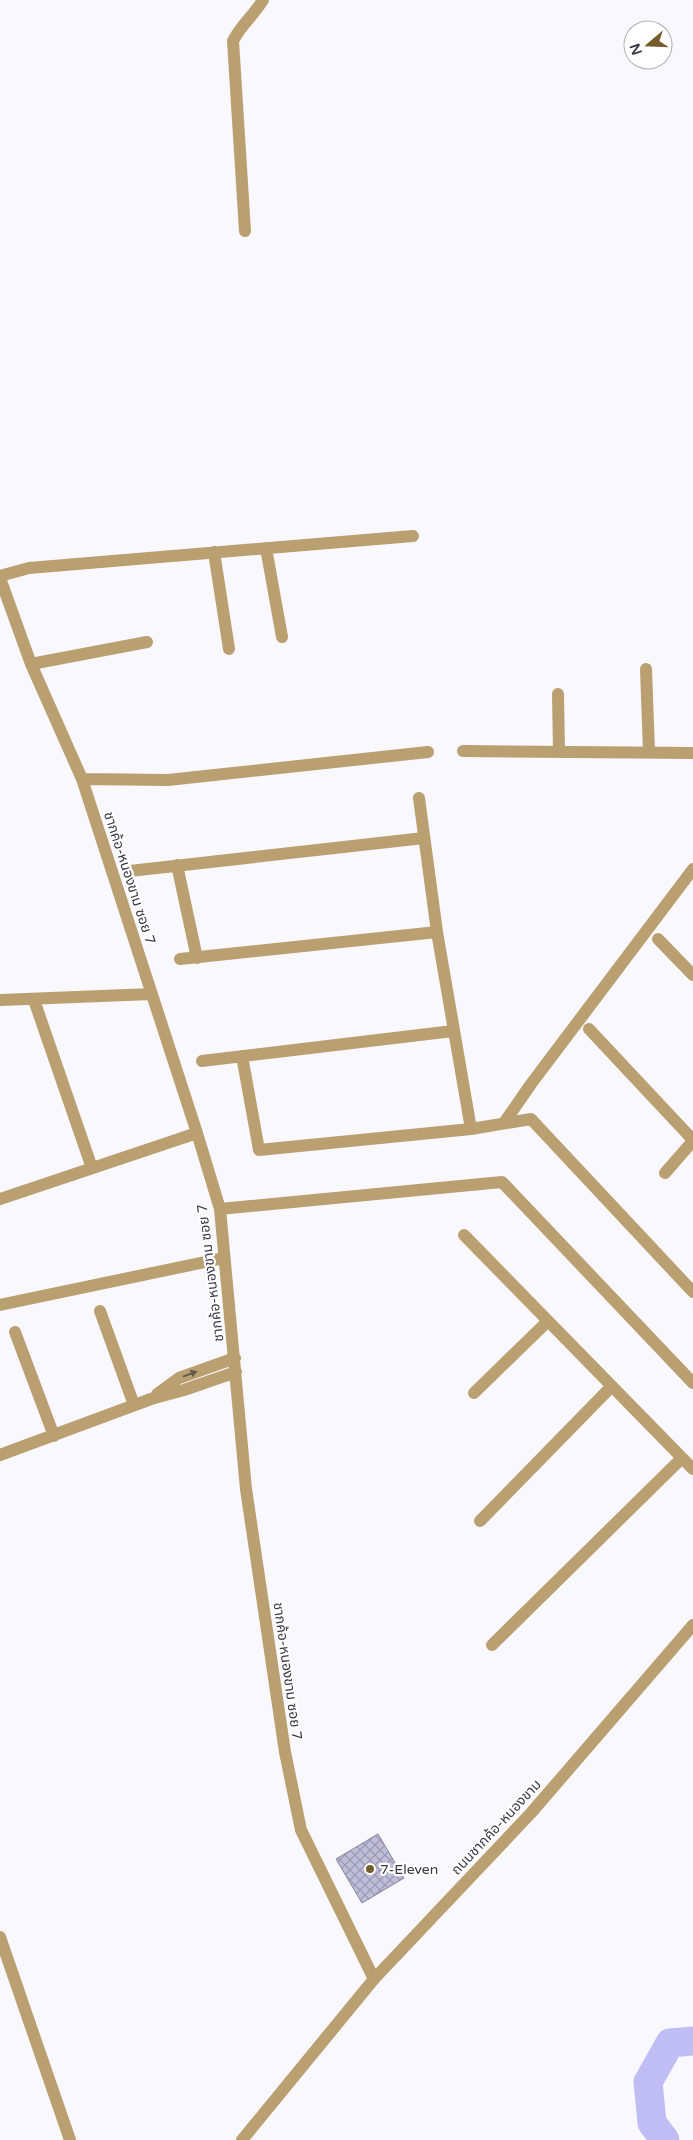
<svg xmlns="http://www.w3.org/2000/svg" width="693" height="2140" font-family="'Varela Round','Noto Sans Thai',sans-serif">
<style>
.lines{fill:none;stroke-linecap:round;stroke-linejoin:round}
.river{stroke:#c0bdf5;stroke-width:29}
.building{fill:url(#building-cross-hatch);stroke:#84839d}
.minor{stroke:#ba9f70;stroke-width:12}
.tertiary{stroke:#ba9f70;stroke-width:12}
.oneway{fill:#605851}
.poi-dot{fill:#755c2d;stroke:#fff;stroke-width:2}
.labels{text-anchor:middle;stroke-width:4.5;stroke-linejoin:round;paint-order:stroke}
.street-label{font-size:14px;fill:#393944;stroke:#fff}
.poi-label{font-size:14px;fill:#393944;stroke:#fff;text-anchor:start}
</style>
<defs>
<pattern id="building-cross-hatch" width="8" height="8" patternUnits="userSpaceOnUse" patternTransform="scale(1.25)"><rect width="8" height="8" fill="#bfbeda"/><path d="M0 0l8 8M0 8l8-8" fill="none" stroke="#9c9bb2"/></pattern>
</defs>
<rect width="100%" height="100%" fill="#f8f8fe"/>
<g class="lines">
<path class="river" d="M665,2140L652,2123L648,2082L670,2043L693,2041"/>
</g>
<path class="building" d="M378,1834L404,1878L362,1903L336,1859Z"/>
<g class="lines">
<path class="minor" d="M245,231L233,41C241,25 254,15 263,0
M266,548L282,637
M214,552L229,649
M0,576L29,568L413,536
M0,578L31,664L82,779L197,1133L220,1209L246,1489L285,1752L301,1830L374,1979
M31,664L147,642
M646,669L649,752
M558,694L559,752
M463,751L693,753
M82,779L168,780L428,752
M419,798L437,932L471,1129
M177,865L197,958
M130,871L424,838
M658,939L693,975
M180,959L437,932
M0,1000L152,994
M34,1000L92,1168
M589,1029L693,1140
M242,1056L259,1150L471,1129L531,1119L693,1292
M202,1061L453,1031
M504,1123L531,1084L693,869
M665,1173L693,1141
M0,1199L197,1133
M220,1209L502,1182L693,1383
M464,1235L693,1469
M0,1305L224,1258
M100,1311L134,1405
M15,1332L54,1436
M474,1393L548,1321
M157,1394L179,1378L235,1358
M0,1455L151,1399L184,1390L236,1372
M480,1521L612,1386
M492,1645L682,1458
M0,1937L70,2140"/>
<path class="tertiary" d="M242,2140L374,1979L531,1813L693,1625"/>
</g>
<defs><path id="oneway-solid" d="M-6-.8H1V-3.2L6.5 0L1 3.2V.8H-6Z" transform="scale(1.25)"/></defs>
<use class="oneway" href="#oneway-solid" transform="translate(190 1374) rotate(-20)"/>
<circle class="poi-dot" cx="370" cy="1869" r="5"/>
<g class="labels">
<g class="street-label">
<text transform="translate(130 878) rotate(72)" y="5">ชากค้อ-หนองขาม ซอย 7</text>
<text transform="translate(210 1273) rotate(-97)" y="5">ชากค้อ-หนองขาม ซอย 7</text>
<text transform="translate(288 1671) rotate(82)" y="5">ชากค้อ-หนองขาม ซอย 7</text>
<text transform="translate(496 1827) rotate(-47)" y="5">ถนนชากค้อ-หนองขาม</text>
</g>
<g class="poi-label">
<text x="380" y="1874">7-Eleven</text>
</g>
</g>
<g transform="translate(648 45) rotate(251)"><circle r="24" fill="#ffffff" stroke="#b0b0b4"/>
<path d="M0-4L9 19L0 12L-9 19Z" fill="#755c2d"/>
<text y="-8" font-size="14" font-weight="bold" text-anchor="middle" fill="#393944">N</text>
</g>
</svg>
